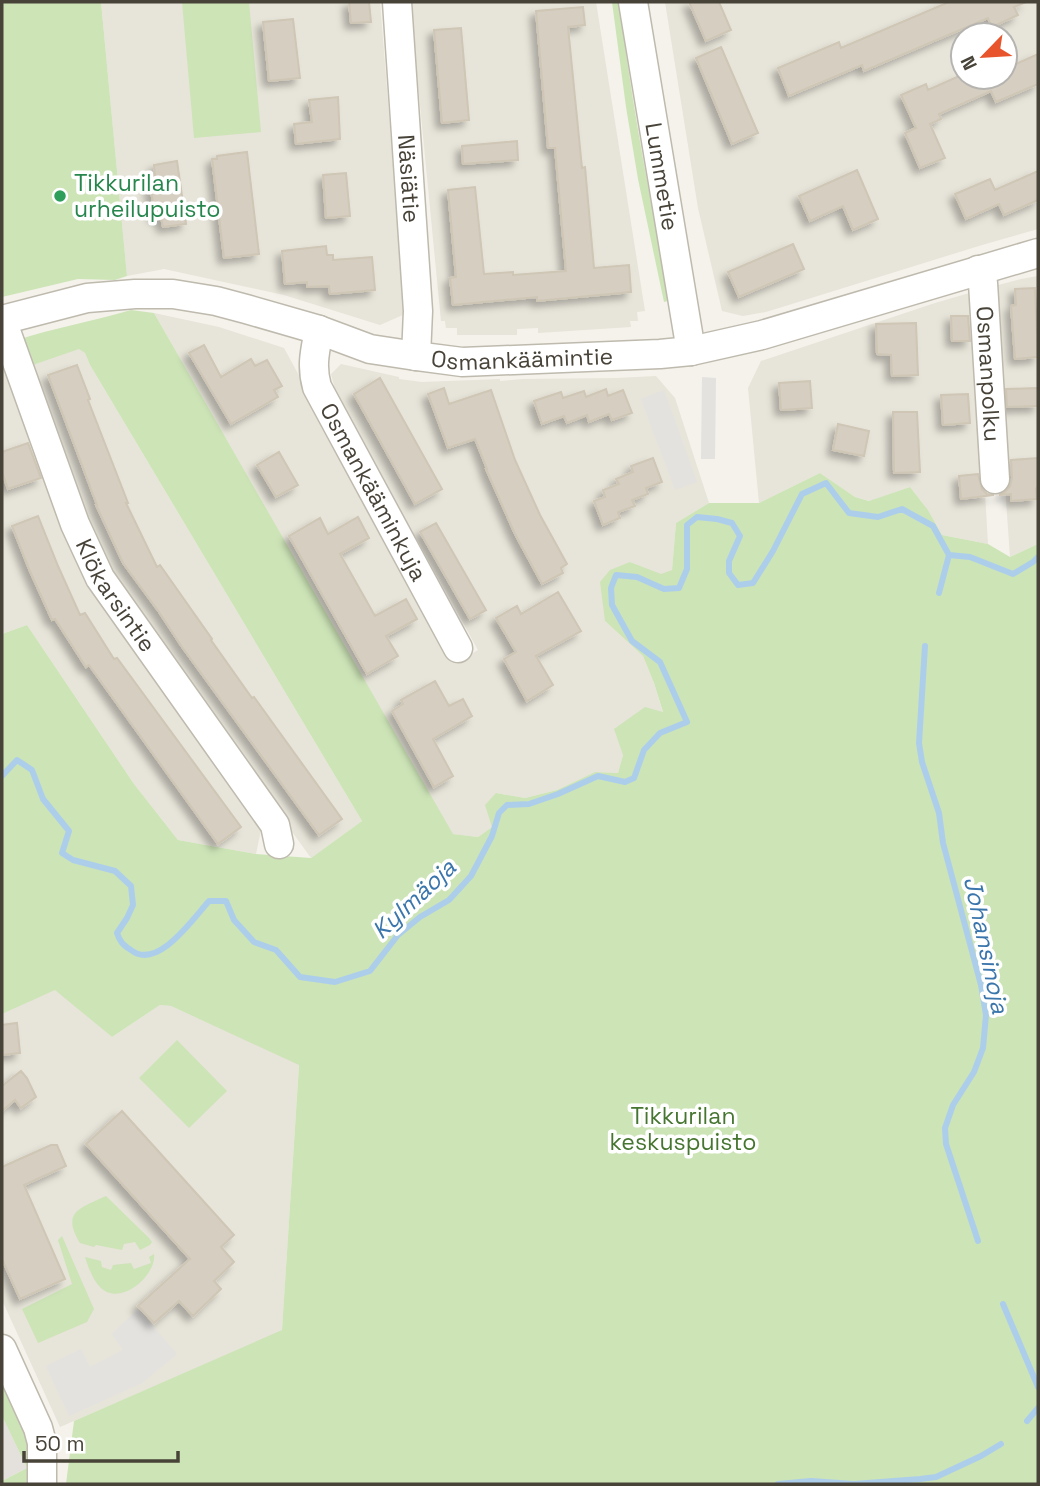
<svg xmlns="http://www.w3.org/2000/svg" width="1040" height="1486" font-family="'Space Grotesk',sans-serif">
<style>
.residential{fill:#e7e4d9;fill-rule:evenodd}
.industrial{fill:#e4e1dc}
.green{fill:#cde4b7}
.parking{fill:#e3e2df}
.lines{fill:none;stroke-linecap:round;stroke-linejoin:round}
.stream{stroke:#adceeb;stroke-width:6}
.building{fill:#d5cec1;stroke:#cfc6b5;stroke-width:2;filter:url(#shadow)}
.minor-casing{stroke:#bfbaae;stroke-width:31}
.minor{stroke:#fff;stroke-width:28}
.leisure-dot{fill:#2e9e5b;stroke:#fff;stroke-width:2.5}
.labels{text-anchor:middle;stroke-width:7;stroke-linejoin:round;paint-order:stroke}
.street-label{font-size:23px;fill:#484339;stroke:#fff}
.leisure-label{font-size:23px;fill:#27864d;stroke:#fff;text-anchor:start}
.park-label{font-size:23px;fill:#467530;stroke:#fff}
.water-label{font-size:24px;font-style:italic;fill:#3a75ab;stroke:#fff}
</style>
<defs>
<filter id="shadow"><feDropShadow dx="-5.5" dy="5.5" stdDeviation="3.5" flood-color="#0004"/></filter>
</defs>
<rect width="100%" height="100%" fill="#f4f2eb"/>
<path class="residential" d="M101,2H380L405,314L380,325L284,295L164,269L127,276Z
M410,2H596L645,311L637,312L638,321H630L631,327L538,333V328L517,329V335H457V328H446L445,321H441Z
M665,2H1038V229L982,245L766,312L743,316L722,311L698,208ZM963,35H1005V77H963Z
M1038,276V544L1010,557L991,287L1021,279Z
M973,292L988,544L942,535L928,510L910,487L870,501L855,497L820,473L759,503L748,388L761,361L935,303Z
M154,313L219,327L284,348L456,663L478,650L336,393L331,374L341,364L399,377V379L422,382L500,379V381L523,379L617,378L656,376L675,398L709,503L676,523L672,570L661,575L630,562L605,621L643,656L654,683L663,713L623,755L618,773L595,772L557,790L525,798L496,793L492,827L478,837L452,834Z
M79,348L85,353L90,365L362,821L311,858L119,592L100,559L27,367Z
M2,353L55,501L262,825L256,854L178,840L134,784L27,625L2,634Z
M55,989L112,1037L160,1005L171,1006L299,1064L282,1331L60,1427L2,1300V1014Z"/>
<path class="industrial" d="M2,1416L27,1468L2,1481Z"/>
<path class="green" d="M2,2H101L127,276L115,280L78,279L2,297Z
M182,2H249L261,132L194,138Z
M612,2H619C632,102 649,201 672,300L664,302L638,179L626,107Z
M131,310L154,313L453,834L478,837L492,827L485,805L496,793L525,798L557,790L595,772L618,773L623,755L614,729L645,707L663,712L654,683L643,656L605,621L600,582L610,570L630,562L661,574L672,570L676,523L709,503H759L820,473L855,497L869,501L910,487L928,510L942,535L988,544L1010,557L1038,544V1484H66L74,1421L282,1330L299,1065L171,1006L160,1005L112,1037L55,990L2,1014V634L27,625L134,784L178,840L256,854L311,858L362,821L90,365L85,353L79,349L27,367L17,340C54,328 93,321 131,310Z
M177,1040L227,1091L189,1128L139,1078Z
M106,1196L149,1238L152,1242L150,1245L140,1250L135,1242L124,1244L122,1250L96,1245L94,1247L80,1243C61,1212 80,1208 106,1196Z
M62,1236L94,1309L87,1322L38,1343L22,1309L72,1284L58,1240Z
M154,1254C157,1275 120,1308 100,1287C93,1280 88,1267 85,1257L101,1261L102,1267L111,1270L113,1265L131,1263L134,1269L151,1263L149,1257Z
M2,1382L25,1434L30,1451L29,1484H2V1481L27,1468L2,1416Z"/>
<path class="parking" d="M702,377L716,378L715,459H701Z
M664,390L697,482L675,490L641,399Z
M138,1309L177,1354L142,1383L69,1416L46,1366L81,1349L90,1367L123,1350L112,1334Z"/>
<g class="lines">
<path class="stream" d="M939,593L949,555
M925,646L919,743L922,762L939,813L943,843L981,985L986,1015L983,1048L974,1072L953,1105L945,1128L946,1144L978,1241
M2,776L17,760L32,770L43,799L69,831L62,853L73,860L115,871L131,886L133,905L127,918L117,933C120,942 123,945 131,950C157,971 193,919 209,901H226L234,920L254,942L276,950L300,977L335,982L370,971L398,935L420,917L449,900L471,876L492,836L499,813L507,805L529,804L558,794L598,776L625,782L634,778L644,750L660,733L687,722L660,662L632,641L612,605L611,588L616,575L637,577L664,589L679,588L687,569V525L697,517L717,519L732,523L740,536L729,561V573L738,585L753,583L773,551L802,494L826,483L849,513L878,517L902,509L933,526L949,555L970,557L1013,574L1033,562L1038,557
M1003,1304L1038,1387
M1027,1421L1038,1408
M778,1484L811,1481L854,1484L920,1479L936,1477L981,1456L1001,1444"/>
</g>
<path class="building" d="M349,2H369L371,22L351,23Z
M689,2H719L731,30L706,41Z
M949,2H1026L1014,7L1018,15L992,27L988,18L864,71L862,65L789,96L778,68L839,42L841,48Z
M583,7L585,25L568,27L582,168L585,167L594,268L629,265L631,292L537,301V297L453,305L450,278L456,277L448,190L475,187L484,274L513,272V275L566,271L555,148H548L536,11Z
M293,19L300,78L269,81L263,22Z
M461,28L469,120L442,123L434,30Z
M721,47L758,133L732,144L696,58Z
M1038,54V84L996,102L991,91L939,114L941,119L930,124L945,158L920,168L905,133L916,128L901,95L926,84L928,90L957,77H1005V69Z
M338,97L340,139L296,144L294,124L312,122L309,100Z
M517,141L518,160L463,164L462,146Z
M247,152L259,254L224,258L212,159H217V156Z
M177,161L186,224L163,227L161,217H155L149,177L155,176L154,165Z
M857,170L878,219L853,230L843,206L810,221L799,196Z
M1038,171V200L1004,215L999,204L966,219L955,194L990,179L995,190Z
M346,173L350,216L326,218L323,175Z
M793,244L804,269L739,297L728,272Z
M326,246L327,255H333V260L372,257L375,290L330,294L329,286L307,287V282L285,284L282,251Z
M1035,288L1038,357L1015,359L1011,306L1016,305L1015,289Z
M951,316H968L970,341H952Z
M916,323L918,375L892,376L891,355L877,354L876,324Z
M204,345L221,377L251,359L255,366L267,360L282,386L274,390L278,397L231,424L189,353Z
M77,365L90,399L88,400L128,503H126L157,567L160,565L212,639L211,640L252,698L254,697L342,819L319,835L182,647L159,612L123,563L96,505H97L48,375Z
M380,378L442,489L415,504L354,394Z
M810,381L812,408L781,410L779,383Z
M444,388L449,404L491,390L515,460L540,515L567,564L561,568L563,573L542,584L515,534L486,469H487L475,439L448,448L428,394Z
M1038,388V406L1007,407L1006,389Z
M606,389L608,396L623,390L632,413L612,420L609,414L589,422L587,415L567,423L564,416L542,424L534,401L561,392L563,398L584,391L586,397Z
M968,394L970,423L943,425L941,395Z
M893,412H917L920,472L894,473Z
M838,424L869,431L864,456L833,450Z
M28,443L41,478L8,489L2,472V452Z
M279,452L298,485L276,497L257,465Z
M653,458L662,482L646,488L648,494L632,500L635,506L618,512L620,518L603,525L594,501L605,497L603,490L619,484L616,479L633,472L631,466Z
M1038,458V486L1036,489L1037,499L1011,501V494L999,495L1005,492L1010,486L1012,478L1011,460Z
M978,474L982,489L987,494L994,495L961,499L959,476Z
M38,516L58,566L80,615L85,613L114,659L117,658L241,827L218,844L89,665L86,667L55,619L52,620L29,569L12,526Z
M358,517L369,538L340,554L375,616L406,599L417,619L386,636L398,656L367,674L289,536L320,518L328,534Z
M436,523L486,610L470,619L420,532Z
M558,592L581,631L536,656L553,685L527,701L504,659L516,652L496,618L517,606L521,614Z
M435,681L449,706L463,699L472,716L433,739L453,776L434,787L392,711L403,704L401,700Z
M17,1023L20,1053L2,1055V1025Z
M21,1071L27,1078L36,1097L21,1108L15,1100L2,1111V1086Z
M122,1111L234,1235L221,1247L234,1262L214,1281L221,1289L193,1316L179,1301L154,1323L138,1306L190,1259L86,1144Z
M51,1145H57L66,1166L24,1185L65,1279L20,1299L2,1259V1167Z"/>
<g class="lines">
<g class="minor-casing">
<g id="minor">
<path id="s1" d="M397,2L418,311L416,356"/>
<path id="s2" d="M633,2L691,351"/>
<path id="s3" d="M978,270L983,283L995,479"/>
<path id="s4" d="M2,320L87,298L135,294H173L216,301L246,309L319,330L370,349L416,356L462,362L660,354L691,351L762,335L1038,253"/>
<path id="s5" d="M2,320L75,524L100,578L275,825L279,844"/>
<path id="s6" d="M319,330C315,351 311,366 317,387L458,648"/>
<path d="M2,1349L38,1428L42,1443V1484"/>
</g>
</g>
<use href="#minor" class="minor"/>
</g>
<circle class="leisure-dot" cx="60" cy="196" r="7"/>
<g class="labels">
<g class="street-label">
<text dy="8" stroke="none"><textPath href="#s2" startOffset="177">Lummetie</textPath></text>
<text dy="8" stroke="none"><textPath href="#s1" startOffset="177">Näsiätie</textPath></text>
<text dy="8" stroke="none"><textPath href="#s4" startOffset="532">Osmankäämintie</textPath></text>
<text dy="8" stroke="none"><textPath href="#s3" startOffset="105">Osmanpolku</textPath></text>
<text dy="8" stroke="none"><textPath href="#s6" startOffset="177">Osmankääminkuja</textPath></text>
<text dy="8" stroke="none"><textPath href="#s5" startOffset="299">Klökarsintie</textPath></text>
</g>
<g class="leisure-label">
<text x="74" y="191">Tikkurilan<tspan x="74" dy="26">urheilupuisto</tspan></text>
</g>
<g class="park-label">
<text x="683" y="1124">Tikkurilan<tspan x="683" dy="26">keskuspuisto</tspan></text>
</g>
<g class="water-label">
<text transform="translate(414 899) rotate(-43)" y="8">Kylmäoja</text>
<text transform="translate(986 945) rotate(78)" y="8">Johansinoja</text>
</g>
</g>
<rect width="1040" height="1486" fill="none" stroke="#484339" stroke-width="7"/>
<g transform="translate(984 56) rotate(245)"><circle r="33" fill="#ffffff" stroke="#b6b4b0" stroke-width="2"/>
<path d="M0-5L12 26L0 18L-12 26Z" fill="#e8552d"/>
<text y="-10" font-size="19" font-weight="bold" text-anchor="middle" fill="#484339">N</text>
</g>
<path d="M24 1451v10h154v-10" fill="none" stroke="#484339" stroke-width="3.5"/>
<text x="35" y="1451" font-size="21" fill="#484339" stroke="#ffffff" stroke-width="5" paint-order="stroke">50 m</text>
</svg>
